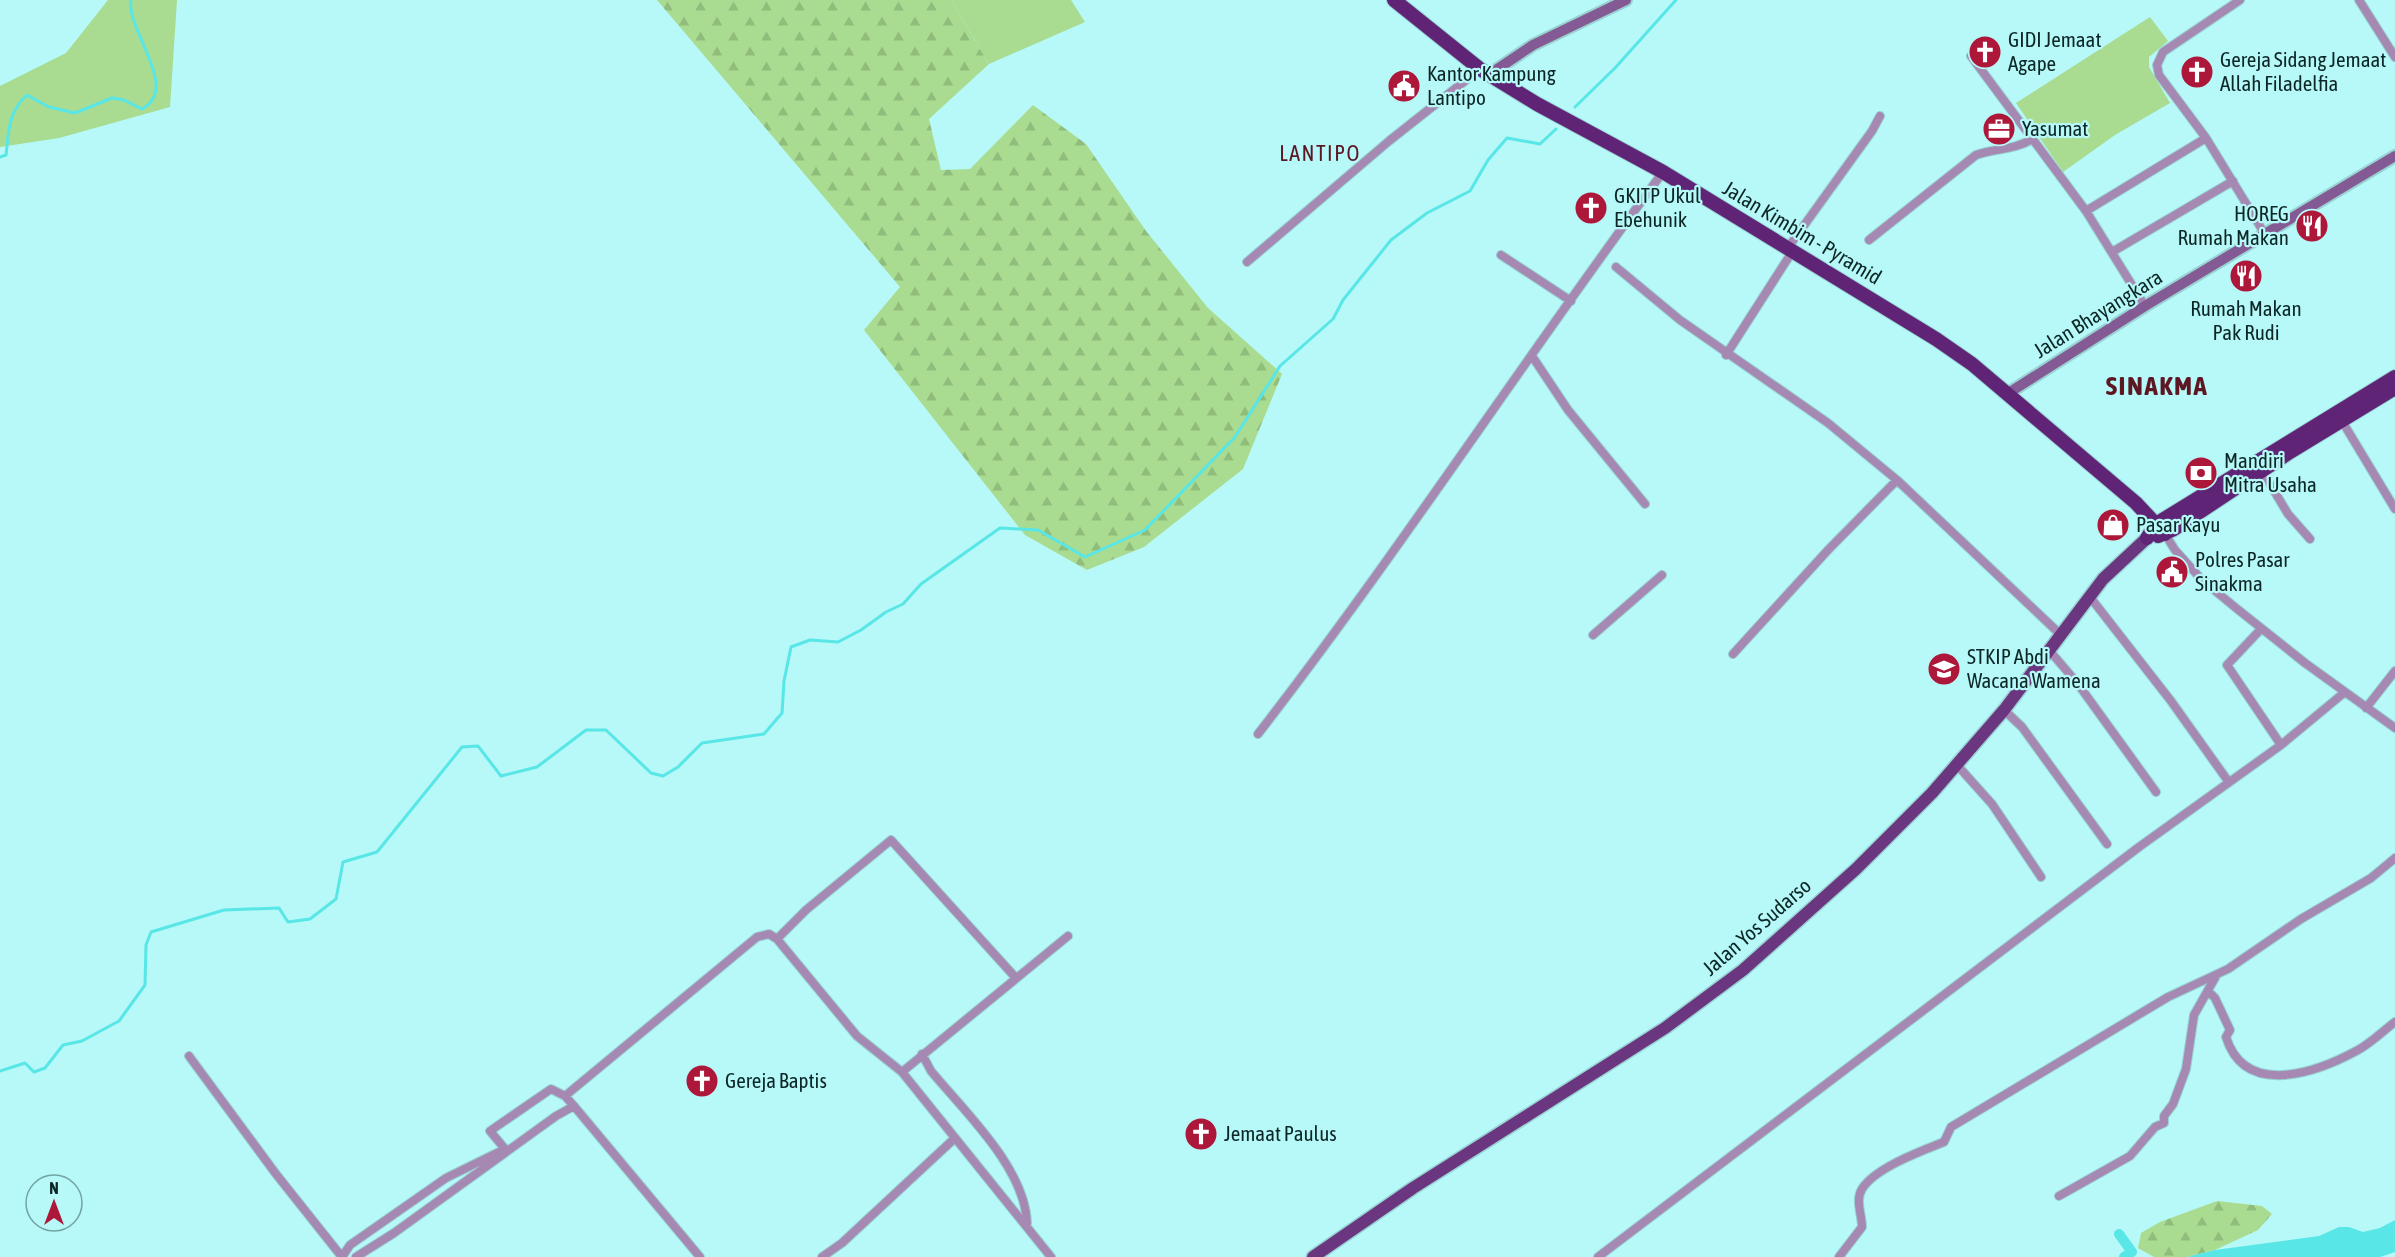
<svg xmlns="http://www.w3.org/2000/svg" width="2395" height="1257" font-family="'Asap Condensed',sans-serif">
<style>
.grass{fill:#a9dc90}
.forest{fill:url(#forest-firs)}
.water{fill:#58e6e7}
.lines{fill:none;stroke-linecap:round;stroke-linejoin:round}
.stream{stroke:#58e6e7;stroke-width:3}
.canal{stroke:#58e6e7;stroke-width:10}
.minor-casing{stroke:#98d2d2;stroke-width:10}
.secondary-casing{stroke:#98d2d2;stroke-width:14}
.primary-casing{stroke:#98d2d2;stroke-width:15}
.trunk-casing{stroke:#98d2d2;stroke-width:16}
.minor{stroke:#a689b2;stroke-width:8}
.secondary{stroke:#845a95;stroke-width:10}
.primary{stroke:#6b3680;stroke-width:12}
.trunk{stroke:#602476;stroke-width:14}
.labels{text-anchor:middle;stroke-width:4.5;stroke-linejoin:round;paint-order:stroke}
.poi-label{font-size:21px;fill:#0c2626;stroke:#b7f8f8;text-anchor:start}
.street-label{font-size:21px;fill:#0c2626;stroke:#b7f8f8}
.neighbourhood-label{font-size:22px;letter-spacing:1.5px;fill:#5c1722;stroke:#b7f8f8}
.district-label{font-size:27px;font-weight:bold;letter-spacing:1.5px;fill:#5c1722;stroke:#b7f8f8}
</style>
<defs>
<pattern id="forest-firs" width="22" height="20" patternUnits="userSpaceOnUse" patternTransform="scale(1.5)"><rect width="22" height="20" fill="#a9dc90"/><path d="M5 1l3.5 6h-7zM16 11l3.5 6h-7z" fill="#90bd7c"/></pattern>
</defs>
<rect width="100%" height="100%" fill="#b7f8f8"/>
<path class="grass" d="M108,0H177L170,107L59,138L0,147V86L66,53Z
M951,0H1071L1085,22L989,64Z
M2150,17L2168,41L2149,57V67L2170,103L2115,135L2063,172L2016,103Z"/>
<path class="forest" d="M657,0H951L989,64L929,119L941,170L970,169L1033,105L1086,144L1146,231L1208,308L1282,374L1243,469L1144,547L1087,570L1025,535L864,330L900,287Z
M2217,1201L2262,1206L2272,1214L2258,1230L2215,1250L2187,1257H2154L2138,1248L2141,1233L2160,1222Z"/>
<path class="water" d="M2395,1220V1252L2380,1257H2187L2215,1250L2319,1236L2339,1227H2349L2363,1232L2380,1228Z"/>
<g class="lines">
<path class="stream" d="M1575,107L1615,68L1676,0
M0,157L6,155C9,130 8,112 27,95L49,107L75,113L112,98L124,100L142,109C181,88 126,31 131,0
M0,1071L25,1063L34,1072L45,1068L63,1045L82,1041L119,1021L145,985L146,945L151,932L224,910L279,908L288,922L310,919L336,899L343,862L377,852L462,747L478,746L501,776L537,767L586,730H606L651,773L663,776L678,767L702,743L764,734L782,713L784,681L791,647L810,640L838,642L861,630L886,612L903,604L921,584L1000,528L1038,530L1085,557L1145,530L1235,437L1280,366L1333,319L1343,300L1391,240L1427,213L1470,191L1488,160L1507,138L1540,144L1556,129"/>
<path class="canal" d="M2119,1234L2132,1252L2124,1257"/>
<g class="minor-casing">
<path id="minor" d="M2240,0L2163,52L2157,65L2159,75L2206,138L2266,236
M2359,0L2395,57
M1971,56L2086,211L2145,306
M2086,211L2206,138
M1869,240L1976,155C1996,148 2015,150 2032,139
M1787,249L1872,131L1880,116
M2112,252L2233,181
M1501,255L1571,301
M1247,262L1389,141L1480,69
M1616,267L1680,320L1828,423L1897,480L2061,635
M1726,355L1792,252
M1532,356L1568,410L1645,504
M2342,421L2395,509
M2261,469L2288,514L2310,539
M2165,534L2175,550L2202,580L2236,608L2305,663L2395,728
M2090,597L2171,701L2228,781
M2261,629L2227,665L2281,745
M1593,635L1662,575
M2049,650L2078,684L2156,792
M1733,654L1828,550L1897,480
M2366,708L2395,671
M2004,710L2022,727L2107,844
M1258,734C1399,552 1525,358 1663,172
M1957,765L1992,804L2041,877
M777,939L806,910L891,840L1015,977
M2208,991L2215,998L2230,1030L2226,1037C2245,1098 2316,1073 2358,1050C2371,1043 2383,1031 2395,1022
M922,1054L931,1071C965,1112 1025,1168 1027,1223
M189,1056L276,1174L342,1257
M902,1072L1068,936
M565,1096L757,937L769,934L777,939L857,1036L902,1072L1051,1257
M2059,1196L2130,1156L2155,1127L2164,1123V1116L2173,1104L2186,1069L2194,1015L2216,976
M342,1257L350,1245L446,1178L505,1149L490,1131L551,1089L565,1096L574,1106L700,1257
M356,1257L394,1233L556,1116L574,1106
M822,1257L842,1243L955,1138
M1598,1257L2139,847L2281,745L2345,692
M1839,1257L1862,1227C1862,1215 1855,1200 1862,1189C1875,1168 1921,1151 1944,1142L1951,1127L2168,997L2228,969L2301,919L2371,878L2395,858"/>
</g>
<g class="secondary-casing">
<path id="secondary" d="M1490,74L1533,45L1626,0
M2007,394L2145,306L2395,156"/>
</g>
<g class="primary-casing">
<path id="primary" d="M1313,1257L1413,1188L1665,1028L1743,970L1856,869L1932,793L2004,710L2103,579L2147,538"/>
</g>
<g class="trunk-casing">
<path id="trunk" d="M1394,0L1480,69L1537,104L1663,172L1936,339L1972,364L2136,503L2165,534
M2158,536L2174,529L2290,452L2395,388
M2147,538L2156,524L2395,377"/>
</g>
<use href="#minor" class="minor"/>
<use href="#secondary" class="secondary"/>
<use href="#primary" class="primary"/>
<use href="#trunk" class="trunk"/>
</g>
<defs>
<g id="church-disc" transform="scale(1.725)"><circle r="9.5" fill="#ac173a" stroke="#b7f8f8"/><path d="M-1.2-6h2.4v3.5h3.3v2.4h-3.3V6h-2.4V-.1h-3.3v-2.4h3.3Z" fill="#fff"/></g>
<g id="civic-disc" transform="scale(1.725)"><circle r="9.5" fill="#ac173a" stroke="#b7f8f8"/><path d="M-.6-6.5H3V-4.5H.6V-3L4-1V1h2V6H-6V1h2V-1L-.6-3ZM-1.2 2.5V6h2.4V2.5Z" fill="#fff"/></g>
<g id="office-disc" transform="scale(1.725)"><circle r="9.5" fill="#ac173a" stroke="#b7f8f8"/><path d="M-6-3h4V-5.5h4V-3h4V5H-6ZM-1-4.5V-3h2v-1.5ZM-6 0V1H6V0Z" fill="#fff"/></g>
<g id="restaurant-disc" transform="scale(1.725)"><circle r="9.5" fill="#ac173a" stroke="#b7f8f8"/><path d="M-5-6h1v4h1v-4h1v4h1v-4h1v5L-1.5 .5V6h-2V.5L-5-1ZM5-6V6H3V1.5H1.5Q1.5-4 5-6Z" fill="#fff"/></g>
<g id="bank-disc" transform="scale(1.725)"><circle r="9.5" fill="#ac173a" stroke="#b7f8f8"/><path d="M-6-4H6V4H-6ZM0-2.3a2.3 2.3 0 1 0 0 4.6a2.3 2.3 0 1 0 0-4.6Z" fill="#fff"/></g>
<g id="shop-disc" transform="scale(1.725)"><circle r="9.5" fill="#ac173a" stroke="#b7f8f8"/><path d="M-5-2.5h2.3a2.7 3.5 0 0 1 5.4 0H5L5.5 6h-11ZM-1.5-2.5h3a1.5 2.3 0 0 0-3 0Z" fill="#fff"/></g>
<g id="university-disc" transform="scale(1.725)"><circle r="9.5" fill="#ac173a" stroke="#b7f8f8"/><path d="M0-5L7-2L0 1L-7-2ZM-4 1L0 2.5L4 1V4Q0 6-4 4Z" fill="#fff"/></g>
</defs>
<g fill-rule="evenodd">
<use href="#church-disc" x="1985" y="52"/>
<use href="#church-disc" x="2197" y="72"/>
<use href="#civic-disc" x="1404" y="86"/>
<use href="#office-disc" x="1999" y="129"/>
<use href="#church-disc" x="1591" y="208"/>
<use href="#restaurant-disc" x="2312" y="226"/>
<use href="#restaurant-disc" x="2246" y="276"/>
<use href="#bank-disc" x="2201" y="473"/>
<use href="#shop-disc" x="2113" y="525"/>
<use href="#civic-disc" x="2172" y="572"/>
<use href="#university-disc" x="1944" y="669"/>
<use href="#church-disc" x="702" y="1081"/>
<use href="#church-disc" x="1201" y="1134"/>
</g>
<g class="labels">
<g class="poi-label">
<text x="2008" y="47">GIDI Jemaat<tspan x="2008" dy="24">Agape</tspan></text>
<text x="2220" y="67">Gereja Sidang Jemaat<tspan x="2220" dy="24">Allah Filadelfia</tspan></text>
<text x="1427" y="81">Kantor Kampung<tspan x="1427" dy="24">Lantipo</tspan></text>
<text x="2022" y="136">Yasumat</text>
<text x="1614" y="203">GKITP Ukul<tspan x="1614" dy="24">Ebehunik</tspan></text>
<text x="2289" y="221" text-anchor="end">HOREG<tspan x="2289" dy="24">Rumah Makan</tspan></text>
<text x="2246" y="316" text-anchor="middle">Rumah Makan<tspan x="2246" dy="24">Pak Rudi</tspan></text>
<text x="2224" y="468">Mandiri<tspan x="2224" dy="24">Mitra Usaha</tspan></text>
<text x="2136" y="532">Pasar Kayu</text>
<text x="2195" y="567">Polres Pasar<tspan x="2195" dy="24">Sinakma</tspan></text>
<text x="1967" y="664">STKIP Abdi<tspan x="1967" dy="24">Wacana Wamena</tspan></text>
<text x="725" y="1088">Gereja Baptis</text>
<text x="1224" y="1141">Jemaat Paulus</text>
</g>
<g class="street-label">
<text transform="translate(1802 233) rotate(31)" y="7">Jalan Kimbim - Pyramid</text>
<text transform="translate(2098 314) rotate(-32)" y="7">Jalan Bhayangkara</text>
<text transform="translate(1757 927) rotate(-41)" y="7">Jalan Yos Sudarso</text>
</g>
<g class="neighbourhood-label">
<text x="1320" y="161">LANTIPO</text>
</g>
<g class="district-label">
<text x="2157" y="395">SINAKMA</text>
</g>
</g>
<g transform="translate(54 1203)"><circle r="28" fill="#b7f8f8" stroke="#73a4a4" stroke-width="1.5"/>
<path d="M0-4.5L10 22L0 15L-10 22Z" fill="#ac173a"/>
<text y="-9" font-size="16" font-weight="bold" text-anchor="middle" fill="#0c2626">N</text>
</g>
</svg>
